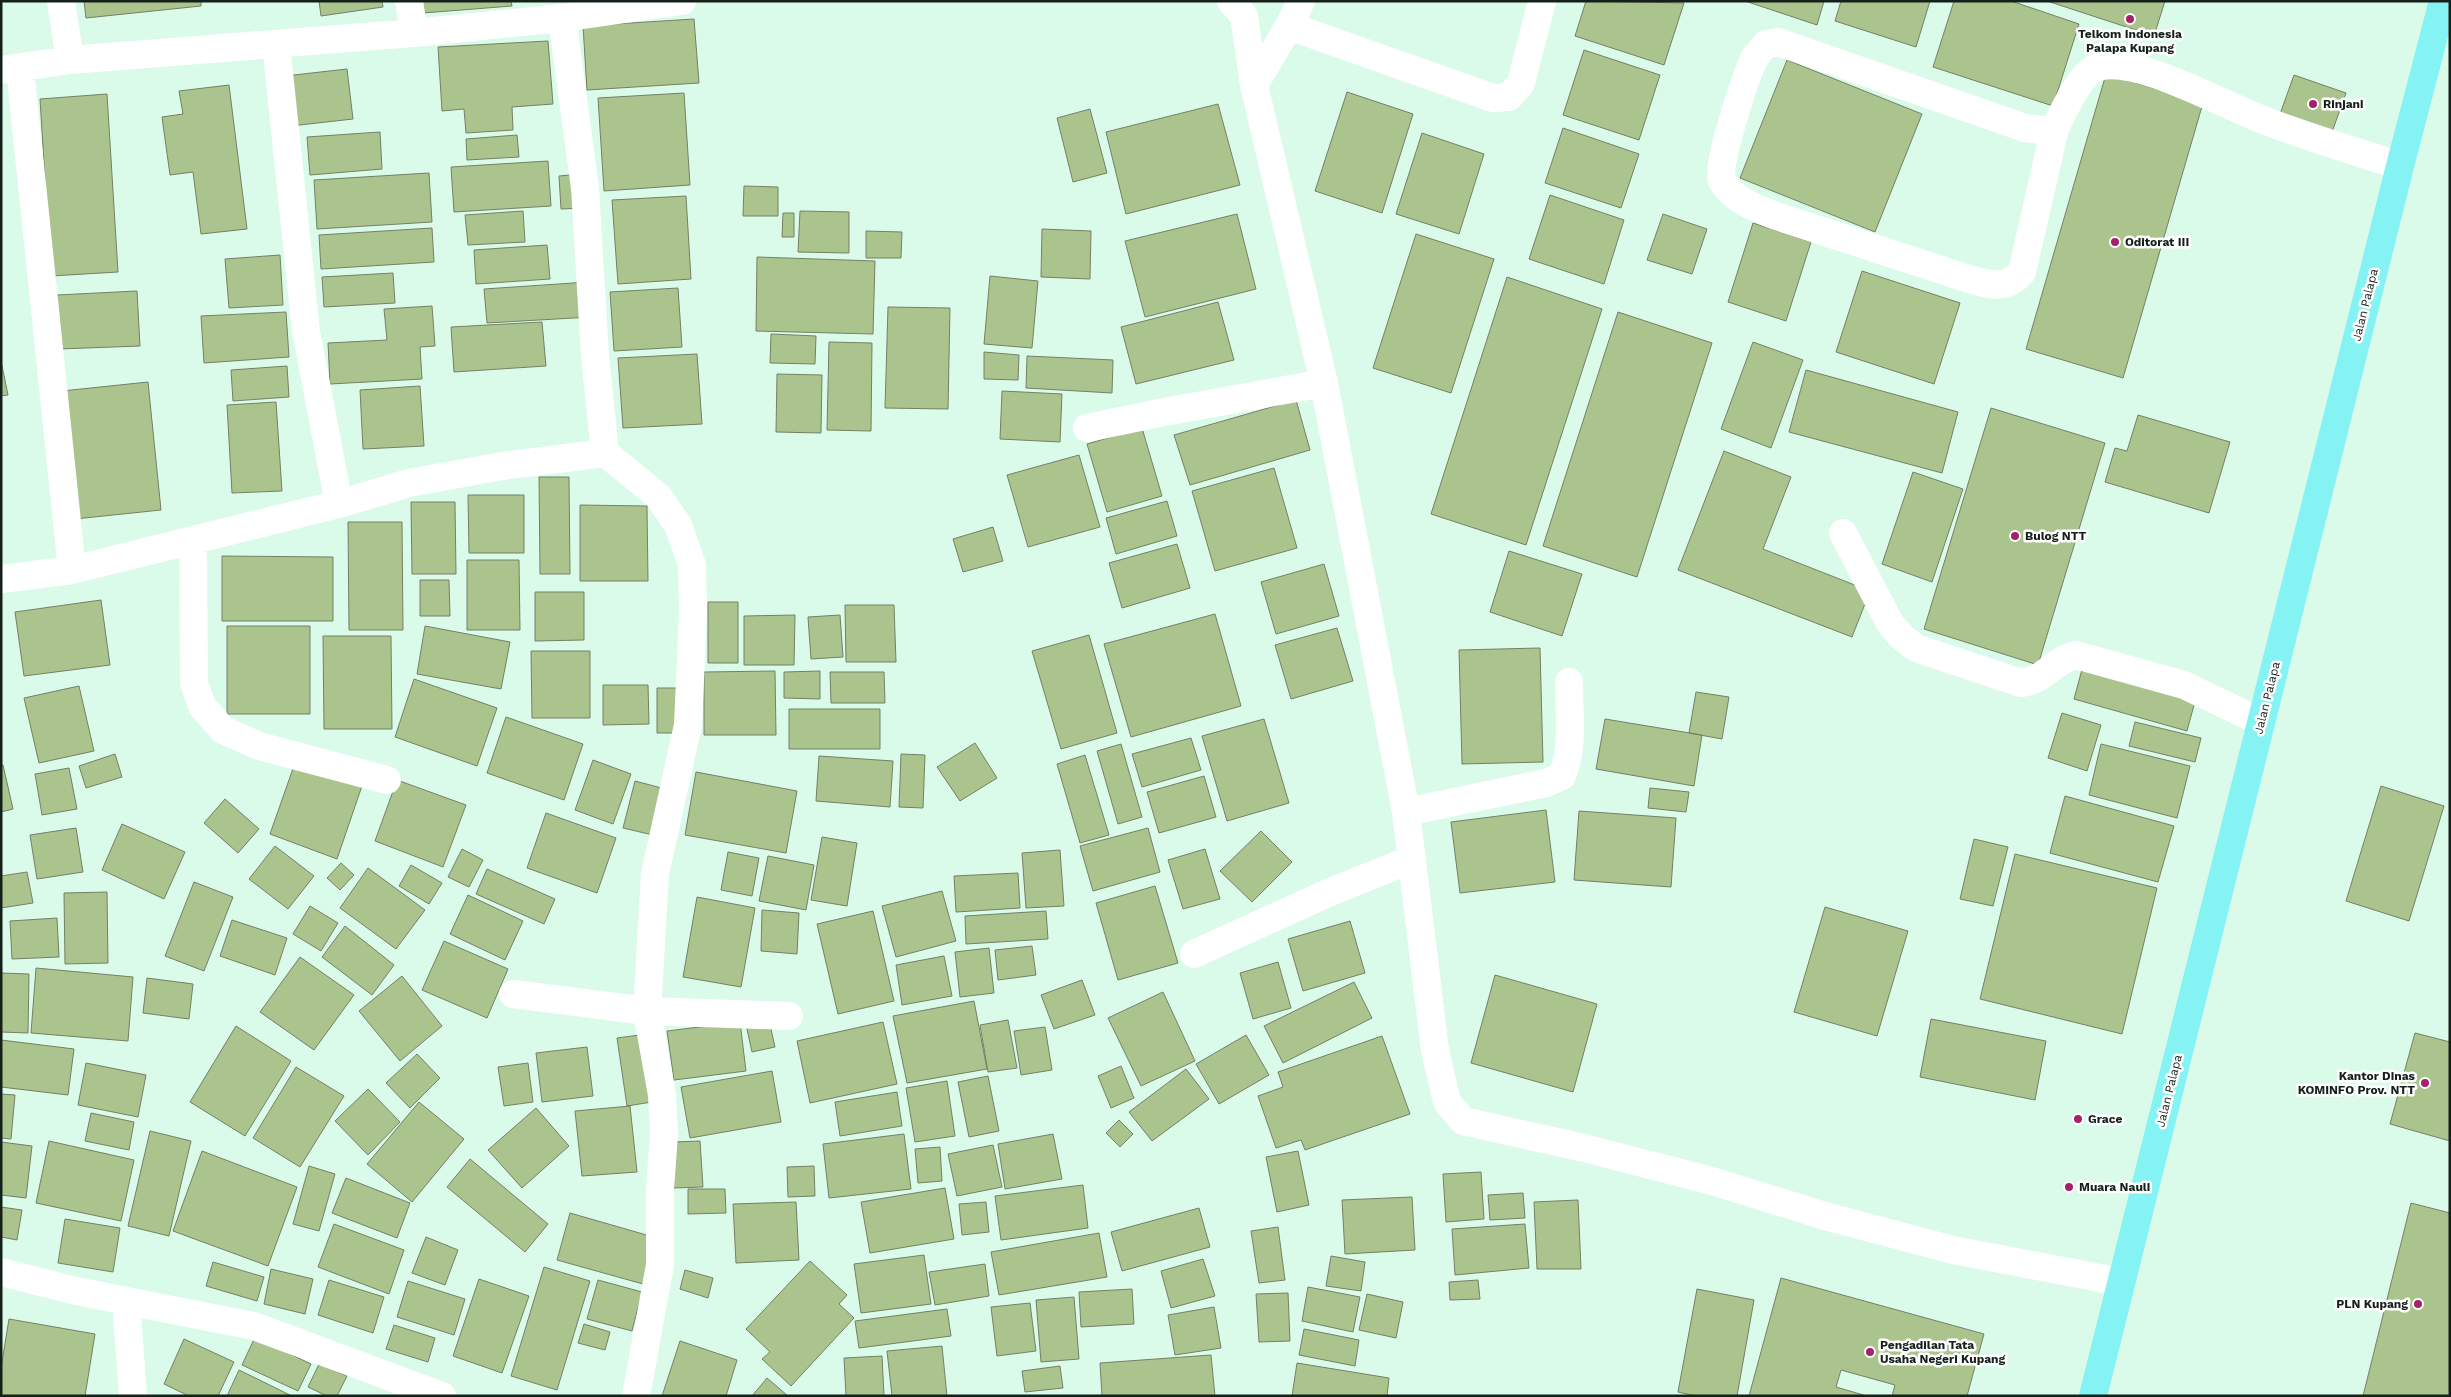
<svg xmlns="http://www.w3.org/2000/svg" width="2451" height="1397" font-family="'Work Sans',sans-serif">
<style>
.building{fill:#abc48d;stroke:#748066}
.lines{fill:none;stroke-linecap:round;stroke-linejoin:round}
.minor{stroke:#fff;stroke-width:28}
.major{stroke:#85f2f4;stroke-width:28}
.poi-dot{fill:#a6216b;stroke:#fff;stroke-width:2}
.labels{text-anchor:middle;stroke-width:5;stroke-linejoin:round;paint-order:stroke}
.poi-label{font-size:12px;font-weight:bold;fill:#15201a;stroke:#fff;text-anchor:start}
.street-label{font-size:12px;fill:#15201a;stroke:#fff}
</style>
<rect width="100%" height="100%" fill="#dafbe9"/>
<path class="building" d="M84,1H201V6L86,18Z
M319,1H382L383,7L321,16Z
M422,1H511L512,6L423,13Z
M1586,1L1684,3L1664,65L1575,36Z
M1745,1H1824L1817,25Z
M1841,1H1930L1916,47L1835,21Z
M1954,1H2011L2079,24L2053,106L1933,67Z
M2047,1H2165L2154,36Z
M694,19L699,83L587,90L583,26Z
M548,41L553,104L512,107L513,130L466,133L464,109L442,111L438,47Z
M1584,50L1660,75L1639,140L1563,115Z
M1787,60L1922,114L1875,232L1740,178Z
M347,69L353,119L291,126L285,76Z
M2106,74L2203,103L2123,378L2026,349Z
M2294,75L2346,93L2332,132L2280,114Z
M229,85L247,229L201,234L193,172L170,175L162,117L183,114L179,91Z
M1347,92L1413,114L1382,213L1315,191Z
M684,93L690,185L604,191L598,98Z
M107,94L118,272L51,276L40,99Z
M1218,104L1240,185L1126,214L1106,132Z
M1090,109L1107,173L1073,182L1057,118Z
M1563,128L1639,154L1621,208L1545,183Z
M380,132L382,169L310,175L307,137Z
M1422,133L1484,154L1459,234L1396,214Z
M517,135L519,157L467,160L466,139Z
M548,161L551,206L454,212L451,167Z
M429,173L432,222L317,229L314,180Z
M581,174L583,208L561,209L559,176Z
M744,186L778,187V216H743Z
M1550,195L1624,220L1604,284L1529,259Z
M686,196L691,279L618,284L612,200Z
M523,211L525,242L468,245L465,215Z
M800,211L849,212V253L798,252Z
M783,213H794V237H782Z
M1237,214L1256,289L1145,317L1125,241Z
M1663,214L1707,229L1692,274L1647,260Z
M1753,223L1811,242L1786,321L1728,302Z
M432,228L434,262L321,269L319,235Z
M1042,229L1091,231L1090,279L1041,277Z
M866,231L902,232L901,258H866Z
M1416,234L1494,259L1451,393L1373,368Z
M547,245L550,279L476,284L474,250Z
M280,255L283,305L229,308L225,259Z
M757,257L875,261L873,334L756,331Z
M1862,271L1960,303L1934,384L1836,352Z
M393,273L395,303L324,307L322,277Z
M990,276L1038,281L1032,348L984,344Z
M1507,277L1602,309L1526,545L1431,514Z
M588,282L591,317L487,323L484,289Z
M678,288L682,347L614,351L610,292Z
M137,291L140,346L59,349L57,295Z
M1218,302L1234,360L1136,384L1121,327Z
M432,306L435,346L420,347L422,379L330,384L328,343L387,340L384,309Z
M888,307L950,308L948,409L885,408Z
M286,312L289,357L204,363L201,316Z
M1618,312L1712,343L1637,577L1543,546Z
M542,322L546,366L454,372L451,327Z
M771,334L816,336L815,364L770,363Z
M829,342L872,343L871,431L827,430Z
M1753,342L1803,360L1771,448L1721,429Z
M984,352L1019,355L1018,380L984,379Z
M697,354L702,424L623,428L618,358Z
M1027,356L1113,360L1112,393L1026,388Z
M1,361L8,395L1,396Z
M287,366L289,397L233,401L231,370Z
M1806,370L1958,412L1942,473L1789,432Z
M777,374L822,375L821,433L776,432Z
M148,382L161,510L75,519L62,391Z
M420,386L424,446L363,449L360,390Z
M1002,391L1062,394L1060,442L1000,439Z
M1296,400L1310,450L1190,485L1174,435Z
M276,402L282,491L232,493L227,405Z
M1991,408L2105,443L2038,665L1924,629Z
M2138,415L2230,442L2209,513L2105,482L2115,448L2127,451Z
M1142,428L1162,496L1107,512L1087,444Z
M1724,451L1791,477L1763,549L1870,591L1852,637L1678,570Z
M1079,455L1100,527L1028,547L1007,475Z
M1274,468L1297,548L1215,571L1192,491Z
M1913,472L1963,489L1932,582L1882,564Z
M539,477H569L570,574H540Z
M468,495H524V553H469Z
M1167,501L1177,536L1116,554L1106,518Z
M411,502H455L456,574H412Z
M580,505L647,506L648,581H580Z
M348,522H402L403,630H349Z
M993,527L1003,561L963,572L953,539Z
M1177,544L1190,588L1122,608L1109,563Z
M1509,551L1582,574L1562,636L1490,612Z
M222,556L333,557V621H222Z
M467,560H519L520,630H467Z
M1324,564L1339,616L1276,634L1261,582Z
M420,580H449L450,616H420Z
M535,592H584V640L535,641Z
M101,600L110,665L24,676L15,612Z
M708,602H738V663H708Z
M845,605H894L896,662H846Z
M1215,614L1241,706L1131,737L1104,644Z
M795,615L794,665H744V616Z
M840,615L843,657L811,659L808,617Z
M227,626H310V714H227Z
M425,626L510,642L501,689L417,674Z
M1337,628L1353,681L1291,699L1275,645Z
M1089,635L1117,733L1061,749L1032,651Z
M323,636H391L392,729H324Z
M1540,648L1543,762L1462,764L1459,650Z
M531,651H590V718H532Z
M2084,662L2197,694L2187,731L2074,699Z
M775,671L776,735H704V672Z
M820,671V699L784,698V672Z
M830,672H884L885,703H831Z
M414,679L497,708L477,766L395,737Z
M603,685H648L649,724L603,725Z
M79,686L94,751L39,763L24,698Z
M657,688H684L685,733H657Z
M1696,692L1729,697L1722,739L1689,733Z
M789,709H880V749H789Z
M2062,713L2101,725L2087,771L2048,758Z
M506,717L583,744L564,800L487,773Z
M1264,719L1289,803L1227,821L1202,736Z
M1605,719L1702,735L1694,786L1596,769Z
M2135,722L2201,738L2195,762L2129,746Z
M1191,738L1201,770L1142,787L1132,754Z
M975,743L997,778L960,801L937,767Z
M1121,744L1142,817L1118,824L1097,751Z
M2101,744L2190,766L2177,818L2089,795Z
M115,754L122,777L86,788L79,766Z
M901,754L925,755L923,808L899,807Z
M1085,755L1109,835L1080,843L1057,764Z
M819,756L893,761L890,807L816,801Z
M296,760L363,783L337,859L270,834Z
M593,760L631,774L613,824L575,810Z
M3,765L13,809L1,812V766Z
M69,768L77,809L42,815L35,774Z
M696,772L797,791L786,853L685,835Z
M1204,776L1216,817L1159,833L1147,792Z
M397,780L466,805L443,867L375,841Z
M635,781L669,790L657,836L623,828Z
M2381,786L2444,806L2409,921L2346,901Z
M1650,788L1689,792L1686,812L1648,808Z
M2065,796L2174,826L2158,882L2050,853Z
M225,799L259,829L238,853L204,823Z
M1546,810L1555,882L1460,893L1451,822Z
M1579,811L1676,818L1671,887L1574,880Z
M546,813L616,838L597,893L527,868Z
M122,824L185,852L164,899L102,870Z
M76,828L83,872L37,879L30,835Z
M1148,828L1160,872L1093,891L1080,846Z
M1261,831L1292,862L1252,902L1220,871Z
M822,837L857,843L847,906L811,900Z
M1974,839L2008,847L1993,906L1960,899Z
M275,846L314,876L288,909L249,879Z
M462,849L483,860L469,887L448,877Z
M1205,849L1220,899L1183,909L1168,860Z
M1060,850L1064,906L1026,908L1022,853Z
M728,852L759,858L752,896L721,890Z
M2015,854L2157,888L2122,1034L1980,999Z
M768,856L814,865L806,910L759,901Z
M341,863L354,875L340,890L327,878Z
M411,865L442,883L429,904L399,886Z
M368,868L425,910L396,949L340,908Z
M487,869L555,899L544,924L476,894Z
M27,872L33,903L1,908V876Z
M1018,873L1020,908L956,912L954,876Z
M194,882L233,897L204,971L165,956Z
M1155,886L1178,963L1118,980L1096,903Z
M942,891L956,941L896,957L882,906Z
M107,892L108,963L65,964L64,893Z
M468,895L523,921L505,960L450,934Z
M697,897L755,908L741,987L683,977Z
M310,906L338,923L321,951L293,934Z
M1825,907L1908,931L1877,1036L1794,1012Z
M762,910L799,913L797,954L761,951Z
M873,911L894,1001L838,1014L817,924Z
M1046,911L1048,939L966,944L965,916Z
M57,918L59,957L12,959L10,921Z
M232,920L287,938L275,975L220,956Z
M1350,921L1365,973L1303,991L1288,939Z
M345,926L394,965L372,995L322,957Z
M444,941L508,969L487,1018L422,990Z
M1032,946L1036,975L998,980L995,950Z
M989,948L994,993L960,997L955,952Z
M944,956L952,996L902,1005L896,965Z
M300,957L354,995L314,1050L260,1012Z
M1278,962L1291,1008L1253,1019L1240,973Z
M36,968L133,977L128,1041L31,1033Z
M1,973L29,974L28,1033L1,1032Z
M1495,975L1597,1004L1573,1092L1471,1063Z
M402,976L442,1026L400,1061L359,1011Z
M147,978L193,984L189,1019L143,1013Z
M1082,980L1095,1015L1054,1029L1041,995Z
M1354,982L1372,1018L1283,1063L1264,1026Z
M1163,992L1195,1061L1141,1086L1108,1018Z
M974,1001L987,1069L907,1083L893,1016Z
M768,1016L775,1047L752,1052L745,1020Z
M1931,1019L2046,1041L2035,1100L1920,1077Z
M1008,1020L1017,1068L988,1072L980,1025Z
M740,1022L746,1071L674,1080L667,1031Z
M883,1022L897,1084L810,1103L797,1041Z
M236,1026L291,1061L245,1136L190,1102Z
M1045,1027L1052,1070L1021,1075L1014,1031Z
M2415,1033L2450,1042V1141L2390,1124Z
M647,1034L658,1101L627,1106L617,1038Z
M1246,1035L1269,1075L1219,1104L1196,1064Z
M1382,1036L1410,1114L1305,1150L1301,1140L1276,1148L1258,1096L1283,1087L1278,1072Z
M1,1040L74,1049L68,1095L1,1087Z
M587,1047L593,1096L542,1102L536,1053Z
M417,1054L440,1078L410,1108L386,1083Z
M86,1063L146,1075L138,1117L78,1105Z
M528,1063L533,1102L504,1106L498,1067Z
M1121,1066L1134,1098L1111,1108L1098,1076Z
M296,1067L344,1096L300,1167L253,1138Z
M1186,1069L1209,1099L1152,1141L1129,1112Z
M772,1071L781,1122L690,1138L681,1087Z
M988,1076L999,1131L969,1137L958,1082Z
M947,1081L955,1136L915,1142L906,1088Z
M368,1089L400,1122L368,1155L335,1121Z
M897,1092L902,1126L840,1136L835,1102Z
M1,1094L15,1095L11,1139L1,1138Z
M419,1102L464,1139L412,1202L367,1164Z
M630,1106L637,1172L582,1176L575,1111Z
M536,1108L569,1146L522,1188L488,1150Z
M91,1113L134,1122L129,1150L85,1141Z
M1119,1120L1133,1134L1120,1147L1106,1133Z
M150,1131L191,1141L169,1236L128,1226Z
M904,1134L911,1189L829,1198L823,1144Z
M1053,1134L1062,1179L1005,1189L998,1144Z
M49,1141L134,1160L121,1221L36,1203Z
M700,1141L703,1187L674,1188L672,1142Z
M1,1142L32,1146L26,1198L1,1195Z
M993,1145L1002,1187L957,1196L948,1154Z
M940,1147L942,1181L918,1183L915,1149Z
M202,1151L297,1187L268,1266L173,1231Z
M1298,1151L1309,1205L1277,1212L1266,1157Z
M470,1159L548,1224L525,1252L447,1187Z
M309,1166L335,1174L319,1231L293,1224Z
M814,1166L815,1196L788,1197L787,1167Z
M1481,1172L1484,1219L1446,1222L1443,1174Z
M346,1178L410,1203L397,1238L332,1213Z
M1083,1185L1088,1228L1001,1240L995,1196Z
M945,1188L954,1239L870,1253L861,1202Z
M688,1189H725L726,1213L688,1214Z
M1523,1193L1525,1218L1490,1220L1488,1195Z
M1412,1197L1415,1250L1345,1254L1342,1200Z
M1578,1200L1581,1269H1537L1534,1202Z
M796,1202L799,1260L736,1263L733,1204Z
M986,1202L989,1232L962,1235L959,1204Z
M2411,1203L2450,1213V1396H2363Z
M1,1207L22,1210L17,1240L1,1237Z
M1199,1208L1210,1247L1122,1271L1111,1232Z
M570,1213L657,1238L643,1284L557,1260Z
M65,1219L120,1228L113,1272L58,1263Z
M334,1224L404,1250L389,1294L318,1267Z
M1525,1224L1529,1268L1455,1275L1452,1229Z
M1278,1227L1285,1280L1259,1283L1251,1231Z
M1099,1233L1107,1277L999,1295L991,1252Z
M426,1237L458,1250L445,1285L412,1273Z
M924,1255L931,1304L861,1313L854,1264Z
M1331,1256L1365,1262L1361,1291L1326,1286Z
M1203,1259L1215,1296L1171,1308L1161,1271Z
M810,1261L847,1295L839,1304L854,1318L791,1386L762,1359L770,1352L746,1329Z
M213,1262L264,1277L257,1301L206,1286Z
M985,1264L989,1296L935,1305L929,1272Z
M544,1267L590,1281L557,1390L511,1376Z
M271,1269L313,1279L305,1314L264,1304Z
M685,1270L713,1278L708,1298L680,1289Z
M1781,1278L1984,1334L1967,1396H1892L1895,1385L1841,1370L1836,1387L1867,1396H1749Z
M479,1279L529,1296L502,1373L453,1356Z
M329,1280L384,1297L373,1333L318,1315Z
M598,1280L642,1292L632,1331L587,1319Z
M1478,1280L1480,1299L1450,1300L1449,1282Z
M408,1281L465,1299L454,1335L397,1317Z
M1308,1287L1360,1297L1353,1332L1302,1321Z
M1132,1289L1134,1324L1081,1327L1079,1292Z
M1697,1289L1754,1300L1737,1396H1696L1678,1392Z
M1288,1293L1290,1341L1259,1342L1256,1294Z
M1367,1294L1403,1302L1396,1338L1359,1330Z
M1074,1297L1079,1359L1041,1362L1036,1300Z
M1030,1303L1036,1351L997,1356L991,1307Z
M1214,1307L1221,1348L1175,1355L1168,1315Z
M947,1309L951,1336L859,1348L855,1321Z
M9,1319L95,1334L85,1396H1V1368Z
M584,1324L610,1332L605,1350L578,1343Z
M394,1325L435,1338L428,1362L386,1349Z
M1304,1329L1359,1340L1355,1366L1299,1355Z
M255,1337L311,1364L298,1391L242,1365Z
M184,1339L234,1362L218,1396H189L164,1384Z
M680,1341L737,1360L726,1396H662Z
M942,1346L947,1396H892L887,1351Z
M1211,1355L1215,1396H1102L1100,1363Z
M882,1356L884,1396H846L844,1358Z
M1297,1363L1389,1378L1387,1396H1292Z
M319,1364L347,1376L337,1396H327L308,1387Z
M1060,1366L1063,1388L1025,1392L1022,1371Z
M239,1370L292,1396H227Z
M767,1378L788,1396H752Z"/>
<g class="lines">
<path class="minor" d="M61,1L70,60
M409,1L414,33
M1231,1L1244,16L1254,85L1324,383L1406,812L1435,1050L1447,1102L1463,1121L1584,1148L1712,1181L1825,1216L1953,1250L2121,1282
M562,18L585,188L595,356L605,453
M1289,26L1493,98L1509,97L1521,83L1542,1
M1778,42L2025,128L2041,130L2055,128L2022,272C2007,290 1989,285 1969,279L1776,216C1758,209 1732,200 1722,181C1715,168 1746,76 1754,59C1757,54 1762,49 1766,44Z
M276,44L306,331L339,504
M20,69L72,570
M1,70L70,60L414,33L562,18L682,1
M1254,85L1289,26L1301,1
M2055,128C2064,111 2080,72 2098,67C2137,55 2227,107 2266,121C2310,138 2355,151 2400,166
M1087,428L1164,412L1324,383
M1843,533L1891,625L1902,637L1916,648L2021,683C2046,680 2053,660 2076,655L2184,685L2261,722
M193,540L194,683L202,706L223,730L259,746L387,780
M1,579L72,570L339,504L409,483L502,466L605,453L658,496L678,525L692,565L693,612L688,725L655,874L647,1011L789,1016
M1406,812L1546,783L1562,776C1574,747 1569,713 1569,682
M1194,954L1328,893L1412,859
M513,994L647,1011L662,1095L664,1133L660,1190V1265L636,1396
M1,1272L76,1291L254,1326L442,1396
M126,1301L133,1396"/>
<path class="major" d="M2093,1396L2400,166L2443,1"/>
</g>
<g class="poi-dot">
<circle cx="2130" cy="19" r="5"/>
<circle cx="2313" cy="104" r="5"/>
<circle cx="2115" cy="242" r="5"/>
<circle cx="2015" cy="536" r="5"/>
<circle cx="2425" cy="1083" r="5"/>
<circle cx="2078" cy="1119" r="5"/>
<circle cx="2069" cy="1187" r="5"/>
<circle cx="2418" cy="1304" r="5"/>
<circle cx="1870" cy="1352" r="5"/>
</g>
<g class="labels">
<g class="poi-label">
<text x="2130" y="38" text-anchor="middle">Telkom Indonesia<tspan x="2130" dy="14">Palapa Kupang</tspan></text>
<text x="2323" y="108">Rinjani</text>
<text x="2125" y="246">Oditorat III</text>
<text x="2025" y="540">Bulog NTT</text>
<text x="2415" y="1080" text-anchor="end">Kantor Dinas<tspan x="2415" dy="14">KOMINFO Prov. NTT</tspan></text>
<text x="2088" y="1123">Grace</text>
<text x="2079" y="1191">Muara Nauli</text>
<text x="2408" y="1308" text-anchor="end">PLN Kupang</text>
<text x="1880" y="1349">Pengadilan Tata<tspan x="1880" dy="14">Usaha Negeri Kupang</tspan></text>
</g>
<g class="street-label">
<text transform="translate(2365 305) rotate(-76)" y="4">Jalan Palapa</text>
<text transform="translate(2267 698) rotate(-76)" y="4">Jalan Palapa</text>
<text transform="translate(2169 1091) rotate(-76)" y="4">Jalan Palapa</text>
</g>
</g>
<rect width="2451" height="1397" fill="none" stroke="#15201a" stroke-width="5"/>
</svg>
